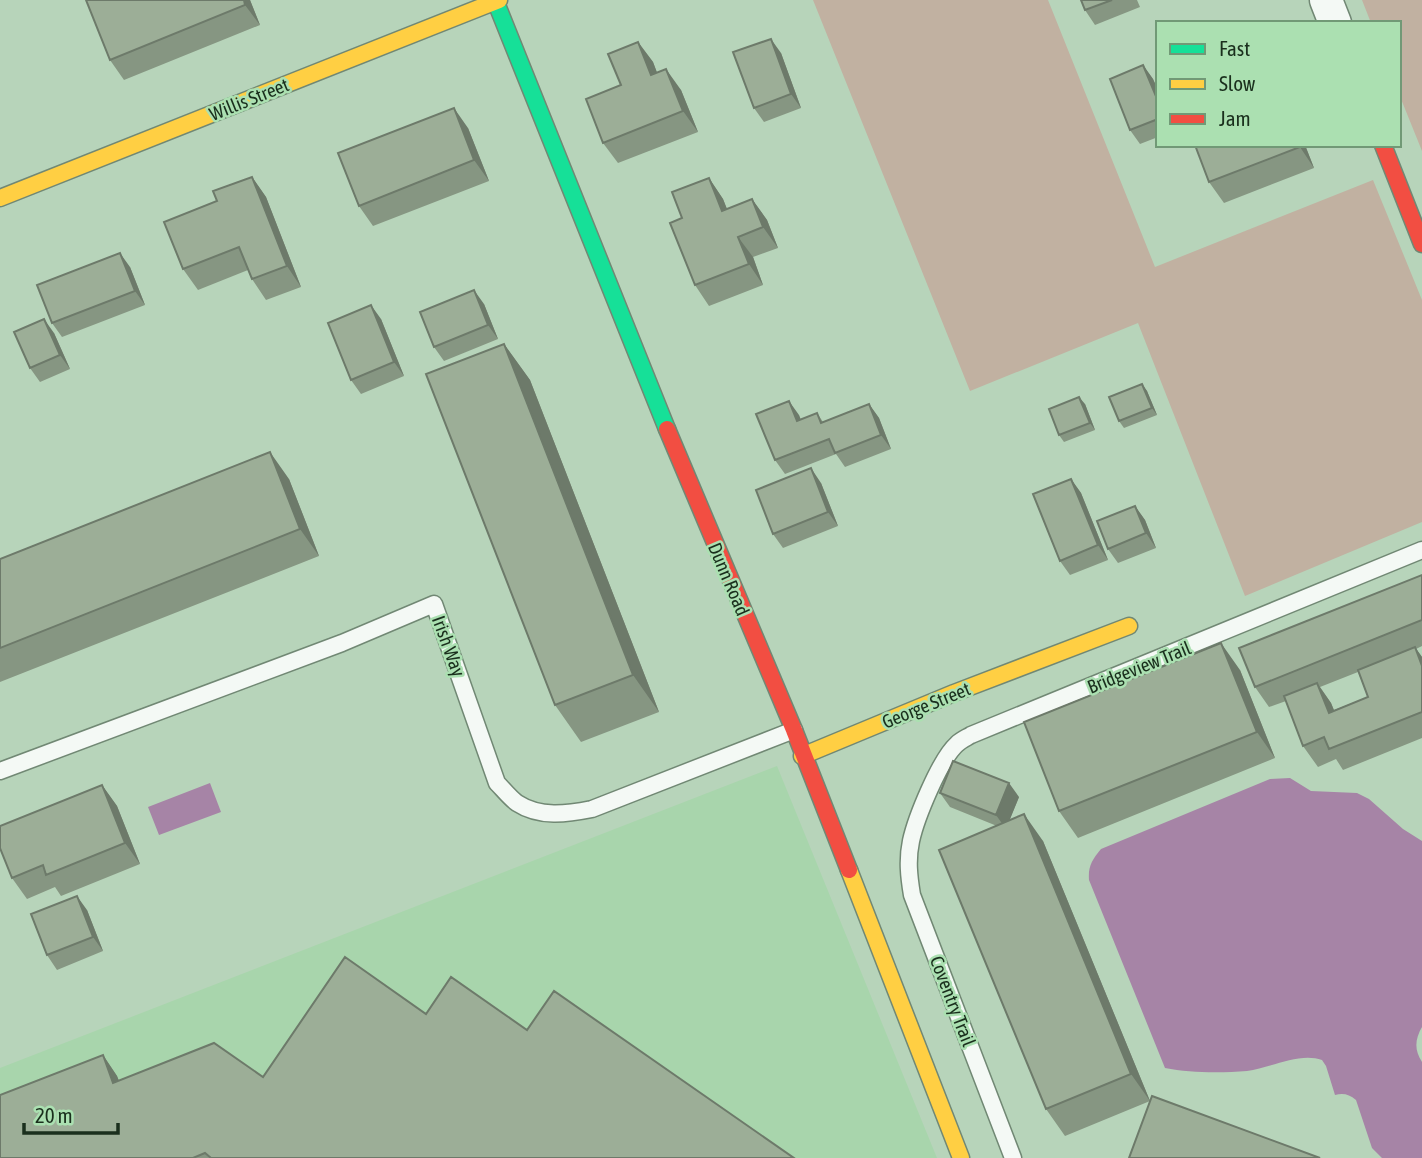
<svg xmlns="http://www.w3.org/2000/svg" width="1422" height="1158" font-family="'Asap Condensed',sans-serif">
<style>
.built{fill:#a8d5ac}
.green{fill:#c1b1a1}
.water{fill:#a684a6}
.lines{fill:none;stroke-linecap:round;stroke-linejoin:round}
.lane-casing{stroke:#718874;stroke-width:19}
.street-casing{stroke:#718874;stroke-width:35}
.fast-casing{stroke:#718874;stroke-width:19}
.slow-casing{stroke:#718874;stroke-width:19}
.jam-casing{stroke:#718874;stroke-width:19}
.lane{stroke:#f4f9f5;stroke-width:16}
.street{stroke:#f4f9f5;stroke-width:32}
.fast{stroke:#16e098;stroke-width:16}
.slow{stroke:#ffcf43;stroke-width:16}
.jam{stroke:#f24e42;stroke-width:16}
.wall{fill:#869682;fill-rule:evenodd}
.shaded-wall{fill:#6d7a6a}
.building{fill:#9cae97;stroke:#6d7a6a;stroke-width:2}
.labels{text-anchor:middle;stroke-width:5;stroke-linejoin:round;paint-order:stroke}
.street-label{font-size:19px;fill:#1a2f1d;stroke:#abe0b1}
</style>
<rect width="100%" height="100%" fill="#b7d4ba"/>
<path class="built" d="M777,766L937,1158H0V1068Z"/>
<path class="green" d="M813,0H1048L1155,267L1373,180L1422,300V522L1245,596L1138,323L970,391Z
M1362,0H1422V151L1399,94V23H1371Z"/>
<path class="water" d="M1290,778L1311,791L1357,793L1369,799L1403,829L1422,841V1027C1415,1039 1414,1050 1422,1062V1158H1382L1372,1148L1356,1100C1349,1094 1343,1093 1335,1095L1326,1066L1322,1060C1299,1052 1271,1068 1247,1071C1221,1073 1190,1073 1165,1068L1089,880C1088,866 1092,860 1101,849L1270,779Z
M210,783L221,812L159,835L148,807Z"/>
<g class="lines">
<g class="lane-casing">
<path id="lane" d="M0,771L342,643L434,604L497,783C503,789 510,798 517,803C540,818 567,814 592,809L794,730
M1013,1158L912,895C909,877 907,860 911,841C916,818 940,759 957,744C961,740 966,738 971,735L1422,550"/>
</g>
<g class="street-casing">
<path id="street" d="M1326,0L1335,23"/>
</g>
<g class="fast-casing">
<path id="fast" d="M495,0L667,429"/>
</g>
<g class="slow-casing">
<path id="slow" d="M0,198L499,0
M802,756L954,693L1129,626
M849,870L961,1158"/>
</g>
<g class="jam-casing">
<path id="jam" d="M1383,145L1422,244
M667,429L794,730L849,870"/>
</g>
<use href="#lane" class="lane"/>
<use href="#street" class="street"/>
<use href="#fast" class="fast"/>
<use href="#slow" class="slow"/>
<use href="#jam" class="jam"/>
</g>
<path class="wall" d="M86,0H250L260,25L124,80L110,60Z
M1081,0H1137L1140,7L1095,25L1085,10Z
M638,42L653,62L657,73L681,90L698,132L618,163L603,143L621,85Z
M781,53L801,108L764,122L754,108Z
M1143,65L1153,79L1158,90V137L1140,144L1130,130Z
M468,128L489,181L373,226L359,206Z
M1305,145L1314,168L1224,203L1209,182Z
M252,177L266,197L301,287L266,300L252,279L248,270L198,290L183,269L217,201Z
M709,178L723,199L727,209L752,199L767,220L778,248L753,257L763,285L709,306L695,285L682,218Z
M130,267L145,305L62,337L52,323Z
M484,304L498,339L444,361L434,347Z
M381,319L404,376L361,394L351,380Z
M54,333L70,369L40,382L30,368Z
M504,344L530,380L659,712L581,742L555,705Z
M1142,384L1147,391L1157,415L1124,428L1119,421Z
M869,404L879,418L891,449L845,467L836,454L785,474L775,460L799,415L800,420L817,413L823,422Z
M1085,404L1095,430L1064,442L1059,435Z
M289,479L319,556L0,682V559Z
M1071,479L1081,493L1108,560L1070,575L1060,561Z
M821,483L838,526L783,548L773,534Z
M1135,506L1145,520L1156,548L1118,563L1108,549Z
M1422,575V646L1416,649L1422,657V738L1343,770L1336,759L1318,767L1303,746L1286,701L1269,707L1255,687ZM1358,672L1368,697L1334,710L1331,703L1320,687Z
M1240,670L1275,758L1078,838L1059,811Z
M102,785L117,806L140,864L61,896L55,887L27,899L12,878Z
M940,793L1019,797L1009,821L1043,841L1150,1101L1065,1136L1046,1109L997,826L950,807Z
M87,910L103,951L57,970L47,955Z
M426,1014L527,1030L794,1158H0L103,1055L117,1076L119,1081L263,1077Z"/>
<path class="shaded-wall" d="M244,0H250L260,25L245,5Z
M771,39L781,53L801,108L791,94Z
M638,42L653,62L666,96L651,75Z
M1143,65L1153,79L1158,90V101Z
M666,69L681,90L698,132L683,111Z
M454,108L468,128L489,181L474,160Z
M1299,145H1305L1314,168L1300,147Z
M252,177L266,197L301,287L287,266Z
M709,178L723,199L736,232L722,211Z
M752,199L767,220L778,248L763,227Z
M738,237L753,257L763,285L749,264Z
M120,253L130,267L145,305L135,291Z
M474,290L484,304L498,339L488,325Z
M371,305L381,319L404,376L394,362Z
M44,319L54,333L70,369L60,355Z
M504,344L530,380L659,712L633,675Z
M1142,384L1147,391L1157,415L1152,408Z
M1079,397L1085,404L1095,430L1090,423Z
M789,401L799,415L807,435L797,421Z
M869,404L879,418L891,449L881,435Z
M270,452L289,479L319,556L300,529Z
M811,468L821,483L838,526L828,512Z
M1071,479L1081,493L1108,560L1098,545Z
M1135,506L1145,520L1156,548L1146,533Z
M1221,643L1240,670L1275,758L1257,732Z
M1415,647L1422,657V666Z
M1317,683L1331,703L1343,733L1329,713Z
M1009,783L1019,797L1006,829L996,815Z
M102,785L117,806L140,864L125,843Z
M1024,814L1043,841L1150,1101L1131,1074Z
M77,896L87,910L103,951L93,937Z
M103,1055L117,1076L128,1104L113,1083Z"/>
<path class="building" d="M86,0H244L245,5L110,60Z
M1081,0H1112L1085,10Z
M771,39L791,94L754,108L733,52Z
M638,42L651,75L666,69L683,111L603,143L586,99L621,85L608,54Z
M1143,65L1158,101V119L1130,130L1110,79Z
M454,108L474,160L359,206L338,153Z
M1195,145H1299L1300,147L1209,182Z
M252,177L287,266L252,279L239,247L183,269L164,222L217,201L213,191Z
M709,178L722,211L752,199L763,227L738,237L749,264L695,285L670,223L682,218L672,192Z
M120,253L135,291L52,323L37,285Z
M474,290L488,325L434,347L420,312Z
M371,305L394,362L351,380L328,323Z
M44,319L60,355L30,368L14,332Z
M504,344L633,675L555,705L426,374Z
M1142,384L1152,408L1119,421L1109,397Z
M1079,397L1090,423L1059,435L1049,409Z
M789,401L797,421L817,413L821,423L869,404L881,435L835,453L829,439L775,460L756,414Z
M270,452L300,529L0,648V559Z
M811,468L828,512L773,534L756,490Z
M1071,479L1098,545L1060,561L1033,494Z
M1135,506L1146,533L1108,549L1097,521Z
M1422,575V620L1255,687L1239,648Z
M1221,643L1257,732L1059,811L1024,722Z
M1415,647L1422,666V712L1329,749L1324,737L1303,746L1284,696L1317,683L1329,713L1368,697L1358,670Z
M953,761L1009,783L996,815L940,793Z
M102,785L125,843L46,875L43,865L12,878L0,848V826Z
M1024,814L1131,1074L1046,1109L939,850Z
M77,896L93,937L47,955L31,914Z
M345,957L426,1014L451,977L527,1030L554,991L794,1158H211L205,1153L193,1158H0V1095L103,1055L113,1083L214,1043L263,1077Z
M1152,1096L1320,1158H1129Z"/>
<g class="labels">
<g class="street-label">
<text transform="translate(249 99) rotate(-22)" y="7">Willis Street</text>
<text transform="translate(729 579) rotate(67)" y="7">Dunn Road</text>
<text transform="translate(449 646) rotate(70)" y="7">Irish Way</text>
<text transform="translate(1139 667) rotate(-22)" y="7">Bridgeview Trail</text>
<text transform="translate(926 705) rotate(-22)" y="7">George Street</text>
<text transform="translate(953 1001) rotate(69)" y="7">Coventry Trail</text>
</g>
</g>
<rect x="1156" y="21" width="245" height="126" fill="#abe0b1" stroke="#719976" stroke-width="2"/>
<rect x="1170" y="44" width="35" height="10" fill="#16e098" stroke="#719976" stroke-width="2"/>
<text x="1219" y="56" font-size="21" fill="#1a2f1d">Fast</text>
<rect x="1170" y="79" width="35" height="10" fill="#ffcf43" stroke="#719976" stroke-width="2"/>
<text x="1219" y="91" font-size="21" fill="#1a2f1d">Slow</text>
<rect x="1170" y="114" width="35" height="10" fill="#f24e42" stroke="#719976" stroke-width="2"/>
<text x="1219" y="126" font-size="21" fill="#1a2f1d">Jam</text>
<path d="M24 1123v10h94v-10" fill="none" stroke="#1a2f1d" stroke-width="3.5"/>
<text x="35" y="1123" font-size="21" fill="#1a2f1d" stroke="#abe0b1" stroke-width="5" paint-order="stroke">20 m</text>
</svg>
